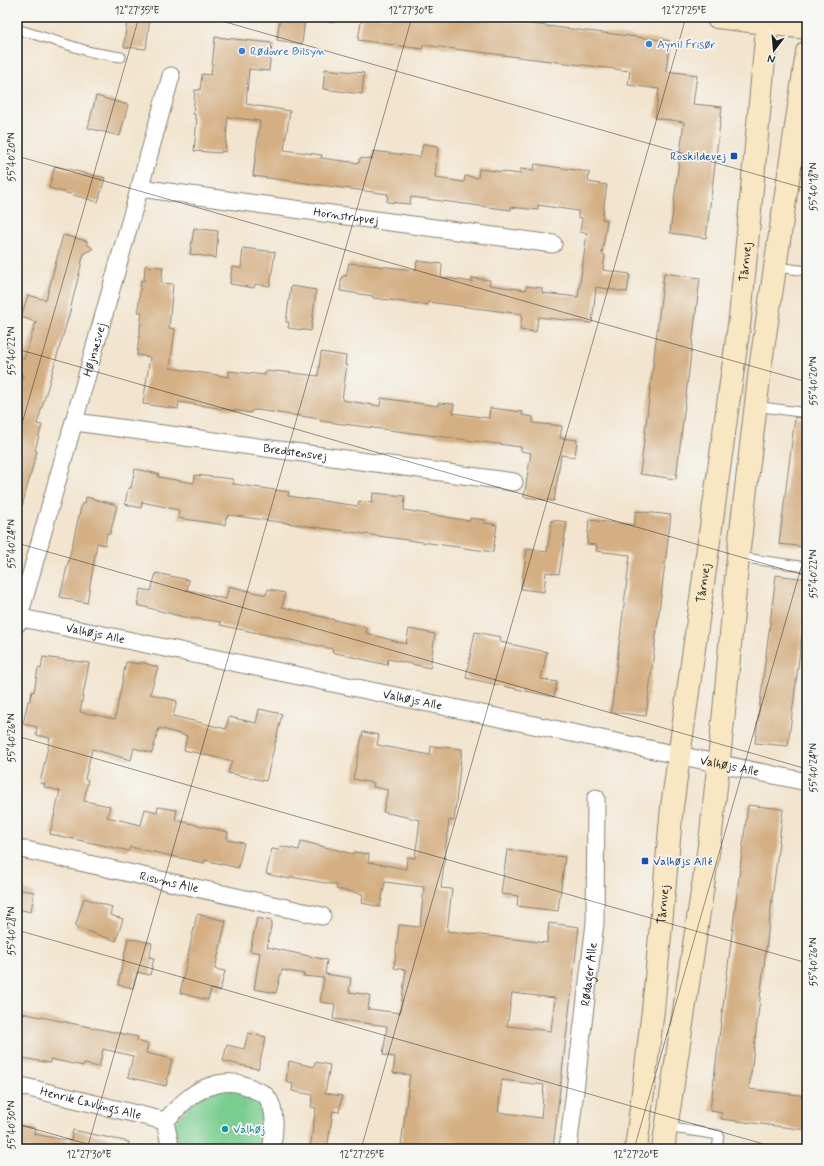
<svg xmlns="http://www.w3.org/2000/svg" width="824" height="1166" font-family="Mynerve,sans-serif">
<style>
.green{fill:#7acd90;stroke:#4b7456}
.building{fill:#d4af83;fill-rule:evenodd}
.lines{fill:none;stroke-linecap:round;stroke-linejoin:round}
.lane-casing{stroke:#878075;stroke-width:11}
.street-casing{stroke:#878075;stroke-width:19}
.secondary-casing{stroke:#878075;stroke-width:24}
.lane{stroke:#fff;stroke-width:9}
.street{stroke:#fff;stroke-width:17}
.secondary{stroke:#f9e7c3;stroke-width:22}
.ticks{fill:none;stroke:#1c1c1c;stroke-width:1;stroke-opacity:0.45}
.shop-dot{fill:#3f7fe0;stroke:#f6f6f2;stroke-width:1.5}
.transit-dot{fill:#1a4fb4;stroke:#f6f6f2;stroke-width:1.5}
.culture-dot{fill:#0f9aa8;stroke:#f6f6f2;stroke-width:1.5}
.labels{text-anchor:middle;stroke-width:3.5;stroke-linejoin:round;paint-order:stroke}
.shop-label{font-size:12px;fill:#366cbe;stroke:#f6f6f2;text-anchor:start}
.transit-label{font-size:12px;fill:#164399;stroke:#f6f6f2;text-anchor:end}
.street-label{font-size:12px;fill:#1c1c1c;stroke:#f6f6f2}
.culture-label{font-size:12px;fill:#0d838f;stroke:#f6f6f2;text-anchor:start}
.neatline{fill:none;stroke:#1c1c1c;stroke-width:1.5}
.ticks-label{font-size:10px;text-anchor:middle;fill:#1c1c1c}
</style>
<rect width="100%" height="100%" fill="#f6f6f2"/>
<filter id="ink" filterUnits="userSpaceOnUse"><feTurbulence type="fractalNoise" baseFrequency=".025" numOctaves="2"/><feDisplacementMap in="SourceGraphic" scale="8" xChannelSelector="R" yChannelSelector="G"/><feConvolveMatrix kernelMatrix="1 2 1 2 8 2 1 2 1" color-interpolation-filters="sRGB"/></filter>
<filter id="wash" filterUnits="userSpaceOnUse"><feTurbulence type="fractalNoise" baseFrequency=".012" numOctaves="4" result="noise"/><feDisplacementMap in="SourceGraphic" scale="16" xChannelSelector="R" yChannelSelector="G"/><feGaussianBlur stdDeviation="0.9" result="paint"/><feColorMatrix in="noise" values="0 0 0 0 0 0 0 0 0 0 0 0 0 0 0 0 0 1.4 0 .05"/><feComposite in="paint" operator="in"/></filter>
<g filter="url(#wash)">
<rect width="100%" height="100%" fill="#f2e4ce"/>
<path class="green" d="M230,1087L246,1093L262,1103L268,1130L263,1149H182L172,1126C192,1102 199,1095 230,1087Z"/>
<g id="blocks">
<path class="building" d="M127,17H150L146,49L124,47Z
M280,17H305L302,44L277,40Z
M362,17H472L670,41L666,71L697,75L693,104L722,107L706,238L670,233L684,122L655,118L659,89L628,85L630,71L423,45L422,49L358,40Z
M215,37L272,43L269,71L249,69L246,104L290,111L284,150L322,155L321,158L359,163L360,158L372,159L373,151L420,157L423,144L438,146L435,178L464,182L465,176L478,178L479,169L520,174V169L534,170L535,164L589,172L588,182L607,185L602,219L607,220L602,254L605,255L603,270L630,274L627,292L596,287L592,323L538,317L536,332L520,330L522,314L428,302V305L373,298V296L340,291L342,276H346L349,263L416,270L417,261L442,264L441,277L472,282V278L490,280L489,285L526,290V286L542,288V293L578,297L587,233L580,232L582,218L578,217V211L538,205V210L511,207V210L411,197L410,204L387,202L388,194L253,176L260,121L228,117L225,152L221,151V153L194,151L197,119H195V114H193L195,90H200L202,74L211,75Z
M325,69L364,73L362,94L323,89Z
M96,96L128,105L120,136L88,128Z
M55,166L105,178L98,202L49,188Z
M194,228L218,231L216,258L190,254Z
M63,235L87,241V244L93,249L84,253L69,315L37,424L42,425L35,450L37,451L22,506L17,505V397L23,375L17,373V357L24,359L36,322L21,317L28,295L46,300Z
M243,248L275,252L270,286L255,284L254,288L230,284L232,267L241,268Z
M145,266L163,267L161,283L173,284L169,328L175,329L170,368L229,377V371L265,375L266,371L276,372V371L318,376L321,352L346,356L345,365H347L342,400L380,406L381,398L438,406V403L454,404L453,413L489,418L490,408L523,412L522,415L533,417V423L562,426L560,438L577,440L575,457L561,455L554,501L524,497L531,453L521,451V447L320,421L321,419L257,410L251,411V413L179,402L178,409L143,404L150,357L137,355L142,312H138L141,280L144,281Z
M664,273L700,278L676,479L640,474Z
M291,286L316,290L311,331L288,328L289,322H286Z
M795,417L807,419V547L779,544Z
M135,469L159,474L158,477L194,483L195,475L233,479V484L289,492L288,496L358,506L359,501L372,503L373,493L405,496L404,510L470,521V518L485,520V523L497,525L493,552L229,515L228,517H226L225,525L178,518L179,510L142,502L141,508L125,504L128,488H131Z
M86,497L117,505L110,534L107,533L105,545L97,543L87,603L60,597L82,503L85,504Z
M636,511L671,515L646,716L611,712L630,555L596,551L597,545L587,544L589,520L634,525Z
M552,520L567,522L559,574L546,572L544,592L521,589L527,549L547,552Z
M156,573L189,580L187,590L226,599L229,586L266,595L268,589L285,593L282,607L367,628L366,633L406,644L409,629L435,634L430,668L388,659L387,665L332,652L333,649L220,625L221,622L184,617L137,605L141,589L151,591Z
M776,575L807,579V594L788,746L755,743Z
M475,632L501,637L500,642L547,652L541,679L557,682L554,697L466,678Z
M43,657L89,663L80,712L115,719L126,662L140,664V662L158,667L150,694L177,701L173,716L226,729L229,717L256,723L259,709L282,714L266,781L228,773L232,761L184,750L187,736L159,728L152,753L134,748L131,760L92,749L85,779L88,780L84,801L110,806L107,817L141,825L145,809L157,812L158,807L177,810L175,820L228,832L227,840L244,843L238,868L205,860L204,863L130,847L129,851L120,849L50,834L60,791L44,787L45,784L40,783L50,738L36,735L37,727L23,724L28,701H30L32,691L34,692L38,668L41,669Z
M363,732L379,735L377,745L430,755L431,746L462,749L454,821L449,820L441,888L452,889L447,931L547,943L549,923L579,927L553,1149H418L419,1148L401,1145L410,1075L393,1073L395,1057L383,1055L387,1026L333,1019L335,1004L320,1002L324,978L303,976L304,974L282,970L276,993L254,989L260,953L250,951L257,918L272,921L267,947L327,960L325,974L351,978L349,992L370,995L368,1009L400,1013L406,970L394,968L399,925L420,927L424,887L385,882L380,907L362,903L363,894L336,889L337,885L291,877L290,879L266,874L272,849L279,850L280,846L299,850L301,841L353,854L354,852L369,854L368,862L406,869L407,857L415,858L420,820L383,812L388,790L373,787L374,783L353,779ZM512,993L555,998L551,1031L507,1026ZM502,1080L544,1085L541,1118L498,1112Z
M748,805L783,809L749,1089L807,1096V1130L721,1119L722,1113L710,1111Z
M507,850L565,857L558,911L517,906L518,896L501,894Z
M17,889L34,892L31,912L17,909Z
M84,898L112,907L110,915L123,919L116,941L75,927Z
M197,914L226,921L215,969L225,971L220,991L211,989L208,1000L180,993Z
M128,938L152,943L149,957L154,958L150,975L137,972L133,988L118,985Z
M17,1012L138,1037L137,1041L148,1044L146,1053L172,1059L166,1086L128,1077L133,1056L103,1049L99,1067L84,1064L83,1066L50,1059V1063L17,1057Z
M248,1033L266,1037L258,1069L223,1061L227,1045L244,1049Z
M289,1061L314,1067L315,1062L330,1065L325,1093L342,1096L339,1112L333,1111L327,1149H310L316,1108L311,1107L313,1095L292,1091L293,1084L286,1082Z
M17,1125L35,1128L34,1134L71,1141L73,1130L129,1142L128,1149H17Z"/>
</g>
</g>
<g filter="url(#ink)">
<use href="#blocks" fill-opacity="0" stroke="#878075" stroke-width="1"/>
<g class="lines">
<g class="lane-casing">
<path id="lane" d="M329,17H332
M17,29L91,52L121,57
M776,267L807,271
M755,406L807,413
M738,557L807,567
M666,1127L719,1135L717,1149"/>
</g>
<g class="street-casing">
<g id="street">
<path id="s1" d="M139,188L553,244"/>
<path id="s2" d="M75,422L514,482"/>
<path id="s3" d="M17,617L807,782"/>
<path id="s4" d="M17,624L171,76"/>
<path id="s5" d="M17,848L322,916"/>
<path id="s6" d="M17,1085L165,1121"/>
<path d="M165,1121C177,1109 188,1095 205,1088C223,1081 238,1080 255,1090C258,1091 263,1093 266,1096C277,1108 275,1134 271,1149"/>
<path d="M165,1121L170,1145L173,1149"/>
<path id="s7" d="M568,1149L595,923L596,798"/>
</g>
</g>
<g class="secondary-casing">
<g id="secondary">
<path d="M717,17L807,28"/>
<path id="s8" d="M636,1149L653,1010L672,807L740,318L768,17"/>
<path d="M663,1149L711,833L724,712L738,557L760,369L807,52"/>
</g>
</g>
<use href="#lane" class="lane"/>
<use href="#street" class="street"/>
<use href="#secondary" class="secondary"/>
</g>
</g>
<path class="ticks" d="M208,17L807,189M17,156L807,382M17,349L807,576M17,441L139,17M17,543L807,769M17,736L807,963M17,930L781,1149M17,1124L105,1149M87,1149L412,17M361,1149L686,17M634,1149L807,547"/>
<g class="shop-dot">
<circle cx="649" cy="44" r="4"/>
<circle cx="242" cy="51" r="4"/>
</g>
<g class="transit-dot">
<rect x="730" y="152" width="8" height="8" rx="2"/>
<rect x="641" y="857" width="8" height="8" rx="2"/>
</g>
<circle class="culture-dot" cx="225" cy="1129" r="4"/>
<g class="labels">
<g class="shop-label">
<text x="657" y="48">Aynil Frisør</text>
<text x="250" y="55">Rødovre Bilsyn</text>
</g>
<g class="transit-label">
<text x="726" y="160">Roskildevej</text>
<text x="653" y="865" text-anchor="start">Valhøjs Allé</text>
</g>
<g class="street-label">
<text dy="4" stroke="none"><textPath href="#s1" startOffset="209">Hornstrupvej</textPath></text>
<text dy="4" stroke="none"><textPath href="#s8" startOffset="894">Tårnvej</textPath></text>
<text dy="4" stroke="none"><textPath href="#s4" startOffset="285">Højnæsvej</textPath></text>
<text dy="4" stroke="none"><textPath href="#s2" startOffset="222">Bredstensvej</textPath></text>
<text dy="4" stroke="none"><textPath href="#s8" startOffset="570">Tårnvej</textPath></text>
<text dy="4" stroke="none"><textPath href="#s3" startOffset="80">Valhøjs Alle</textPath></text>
<text dy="4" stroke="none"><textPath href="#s3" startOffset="404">Valhøjs Alle</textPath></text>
<text dy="4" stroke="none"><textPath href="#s3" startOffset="728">Valhøjs Alle</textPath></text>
<text dy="4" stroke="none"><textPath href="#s5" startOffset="156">Risums Alle</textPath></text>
<text dy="4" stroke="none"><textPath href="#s8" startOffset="246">Tårnvej</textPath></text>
<text dy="4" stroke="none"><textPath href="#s7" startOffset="176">Rødager Alle</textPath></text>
<text dy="4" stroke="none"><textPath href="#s6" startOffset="76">Henrik Cavlings Alle</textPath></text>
</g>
<g class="culture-label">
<text x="233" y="1133">Valhøj</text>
</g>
</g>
<rect width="824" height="1166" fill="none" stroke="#f6f6f2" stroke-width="44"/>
<g transform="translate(774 50) rotate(196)" stroke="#f6f6f2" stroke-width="3" paint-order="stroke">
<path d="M0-3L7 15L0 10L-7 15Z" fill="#1c1c1c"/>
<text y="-6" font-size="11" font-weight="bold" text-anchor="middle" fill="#1c1c1c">N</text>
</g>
<rect x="22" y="22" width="780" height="1122" class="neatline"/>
<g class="ticks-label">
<text x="137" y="14">12°27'35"E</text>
<text x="411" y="14">12°27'30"E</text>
<text x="684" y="14">12°27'25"E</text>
<text transform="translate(11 157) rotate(-90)" y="4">55°40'20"N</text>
<text transform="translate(813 187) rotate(-90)" y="4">55°40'18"N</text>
<text transform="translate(11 351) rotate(-90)" y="4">55°40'22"N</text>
<text transform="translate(813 381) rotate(-90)" y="4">55°40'20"N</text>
<text transform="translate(11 544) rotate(-90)" y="4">55°40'24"N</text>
<text transform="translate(813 574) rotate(-90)" y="4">55°40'22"N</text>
<text transform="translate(11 738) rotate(-90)" y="4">55°40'26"N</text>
<text transform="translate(813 768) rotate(-90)" y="4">55°40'24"N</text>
<text transform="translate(11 931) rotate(-90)" y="4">55°40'28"N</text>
<text transform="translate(813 962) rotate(-90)" y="4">55°40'26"N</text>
<text transform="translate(11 1125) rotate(-90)" y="4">55°40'30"N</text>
<text x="89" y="1158">12°27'30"E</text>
<text x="362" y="1158">12°27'25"E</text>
<text x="636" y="1158">12°27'20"E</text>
</g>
</svg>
